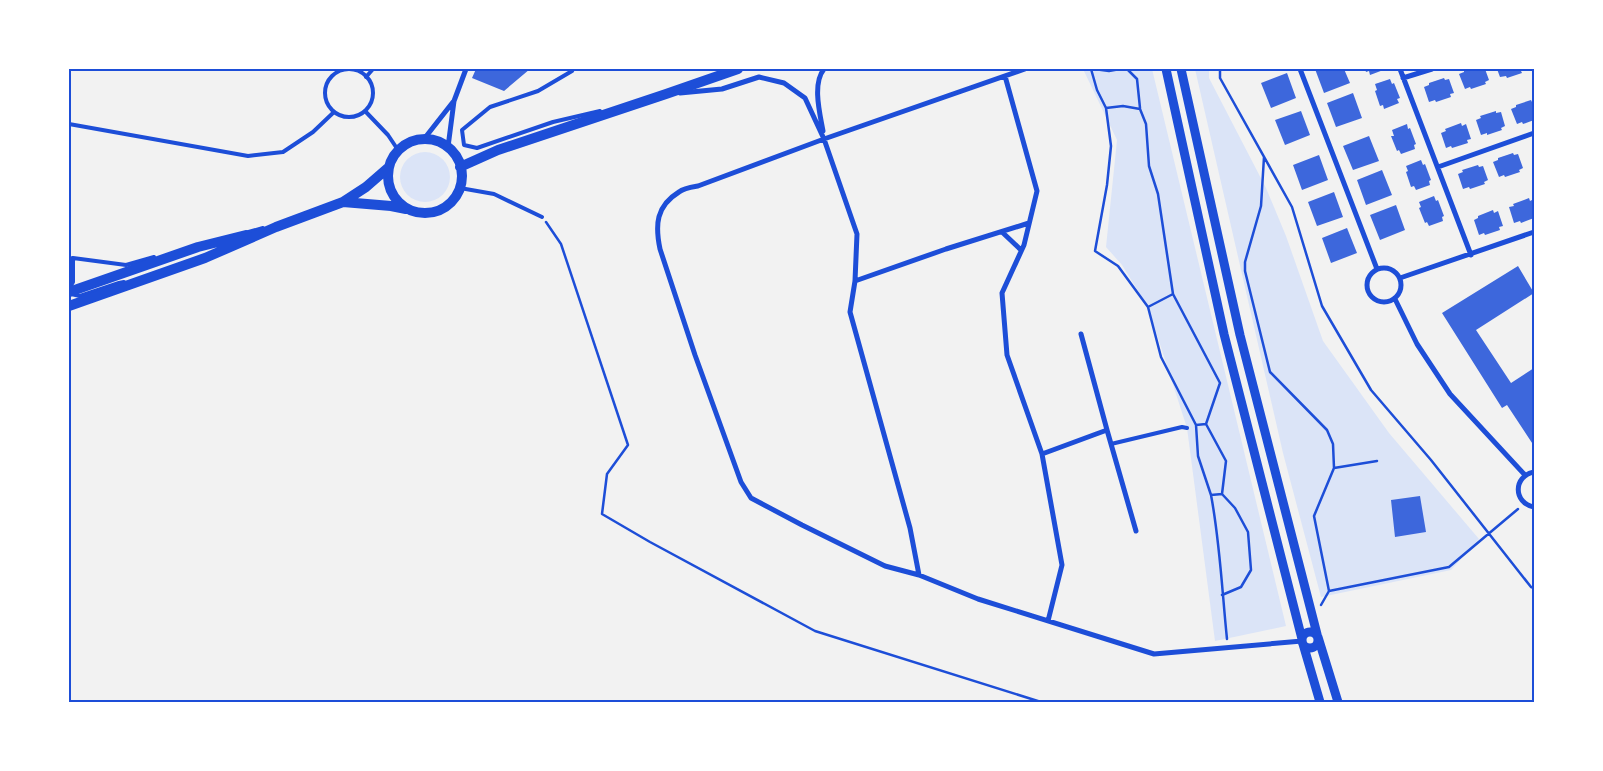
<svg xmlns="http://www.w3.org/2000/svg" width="1603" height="771" font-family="Merriweather,serif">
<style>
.green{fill:#dbe4f7}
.building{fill:#3d67dc}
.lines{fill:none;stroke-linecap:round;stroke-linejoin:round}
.path{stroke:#1d4ed8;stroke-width:2.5}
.service{stroke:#1d4ed8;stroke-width:4}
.minor{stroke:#1d4ed8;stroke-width:5}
.tertiary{stroke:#1d4ed8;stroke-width:9}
.secondary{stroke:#1d4ed8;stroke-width:10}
.neatline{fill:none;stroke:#1d4ed8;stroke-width:2}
</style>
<rect width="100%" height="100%" fill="#f2f2f2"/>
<path class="green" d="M1083,69H1152L1286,626L1215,641L1187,428L1148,307L1122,265L1106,247L1117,140Z
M1195,69H1209V78L1266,188L1286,236L1323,341L1389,433L1479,539L1451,570L1321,597L1283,453Z
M400 177a25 25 0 1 1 50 0a25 25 0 1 1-50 0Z"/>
<path class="building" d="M476,69H530L504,91L472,78Z
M1315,69H1344L1350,83L1324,93Z
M1365,69H1386L1370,75L1369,71L1366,72Z
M1467,69H1485L1489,80L1485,82L1486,84L1471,89L1470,87L1465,89L1459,74L1464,72V70Z
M1497,69H1520L1522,73L1507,78L1506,76L1500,77Z
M1287,73L1296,98L1271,108L1261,83Z
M1444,78L1445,80L1449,79L1454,93L1450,94L1451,97L1436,102L1435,100L1429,102L1424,87L1429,85V83Z
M1390,79L1392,84L1394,83L1400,98L1397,99L1399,103L1384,109L1383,105L1380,106L1375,91L1377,90L1375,84Z
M1353,93L1362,118L1336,127L1327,103Z
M1531,100L1532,102L1534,101V120L1523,124L1522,122L1517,124L1511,109L1516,107V105Z
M1301,111L1310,135L1285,145L1275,120Z
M1496,111V113L1501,112L1505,126L1501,128L1502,130L1487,135V133L1481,135L1476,120L1481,118L1480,116Z
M1461,123L1462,126L1466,124L1471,139L1467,140L1468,143L1452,148L1451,146L1446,148L1441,133L1446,131L1445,129Z
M1407,124L1408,129L1410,128L1416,144L1414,145L1415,149L1401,154L1399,150L1397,151L1391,136H1394L1392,130Z
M1369,136L1379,161L1353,170L1343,146Z
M1513,153L1514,155L1518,154L1523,168L1519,170L1520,172L1505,177L1504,175L1499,177L1493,162L1498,160V158Z
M1319,155L1328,180L1302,190L1293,165Z
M1421,160L1423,165L1425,164L1431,180L1429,181L1430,185L1416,190L1414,186L1411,187L1406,172L1408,171L1406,166Z
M1478,165L1479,167L1483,166L1488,180L1484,182L1485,184L1470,189L1469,187L1463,189L1458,174L1463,172L1462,170Z
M1382,170L1392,195L1366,205L1357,180Z
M1334,192L1343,217L1317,226L1308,202Z
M1434,196L1436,201L1438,200L1444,216L1442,217L1443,221L1429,226L1427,222L1425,223L1419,208L1421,207L1419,202Z
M1529,198L1530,201L1534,199V218L1521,223L1520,221L1514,223L1509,207L1514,206L1513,204Z
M1396,205L1405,230L1380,240L1370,215Z
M1493,210L1494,213L1498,211L1503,226L1499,227L1500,230L1485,235L1484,233L1479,235L1474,220L1478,218V216Z
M1347,228L1357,253L1331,263L1322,238Z
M1518,266L1534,293L1476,330L1511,383L1534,368V446L1507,405L1502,408L1442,313Z
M1420,496L1426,532L1395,537L1391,500Z"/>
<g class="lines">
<path class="path" d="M1091,69L1097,90L1106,108L1111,146L1107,185L1095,251L1118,266L1148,307
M1094,69L1109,71L1120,69
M1127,69L1137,79L1140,108
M1220,69V78L1292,207L1322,306L1371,390L1431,460L1531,587L1534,588
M1106,108L1123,106L1140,109L1146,124L1149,166L1158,194L1173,294L1220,383L1206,424
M1264,157L1261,206L1245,262V271L1270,372L1327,430L1333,444L1334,468L1377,461
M546,222L561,244L628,445L607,474L602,514L650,542L815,631L1041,702
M1173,294L1148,307L1161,357L1196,425L1198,456L1211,495
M1196,425L1206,424L1226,461L1222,494
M1334,468L1314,516L1329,591L1449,567L1518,509
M1222,595L1241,587L1251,570L1248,532L1235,508L1222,494L1211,495C1220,542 1222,591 1227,639
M1321,605L1329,591"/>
<path class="service" d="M573,69L572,71L538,91L490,107L462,130L464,145L477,148L553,122L600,111
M325 93a24 24 0 1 1 48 0a24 24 0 1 1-48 0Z
M366,77L373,69
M365,111L388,135L398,150
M69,124L248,156L283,152L313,132L334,112
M460,188L494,194L542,217
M245,233L263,228
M69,259L73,258L126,265L154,257
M69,289L73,282V258
M71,294L80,296L119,283L124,282
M1111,444L1182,427L1187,428"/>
<path class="minor" d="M1025,69L824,139L698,186C692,187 684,188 679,192C656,206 655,225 660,249L695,355L741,482L751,498L802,525L885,566L919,575L978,599L1154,654L1302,641
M1300,69L1377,269
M1400,69L1471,255
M1005,76L1037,191L1024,245L1002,293L1007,355L1042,454L1062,565L1048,621
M1403,78L1432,69
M680,93L722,89L759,77L784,83L805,98L824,139L857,234L855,281L850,312L910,528L919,575
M823,131C820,114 812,84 824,69
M424,139L453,102
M448,147L454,101L466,69
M1438,167L1534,133
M1002,232L1021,250
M1367 285a17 17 0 1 1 34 0a17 17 0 1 1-34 0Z
M1400,278L1534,232
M855,281L946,249L1029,223
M1395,299L1417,344L1450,394L1525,475
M1107,430L1136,531
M1042,454L1107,430L1081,334
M1534,472C1513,476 1513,503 1534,507"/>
<path class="tertiary" d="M1166,69L1224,334L1302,639
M1181,69L1240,335L1317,634
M1302 640a8 8 0 1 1 16 0a8 8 0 1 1-16 0Z
M1318,637L1338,702
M1303,644L1320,702"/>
<path class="secondary" d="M388 176a37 37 0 1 1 74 0a37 37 0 1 1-74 0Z
M460,167L498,150L666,94L738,69
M343,202L391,206L406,209
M69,292L198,247L246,235
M69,306L205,258L276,227L343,202L366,187L389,167"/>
</g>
<rect width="1603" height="771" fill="none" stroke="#ffffff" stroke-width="140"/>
<rect x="70" y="70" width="1463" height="631" class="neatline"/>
</svg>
